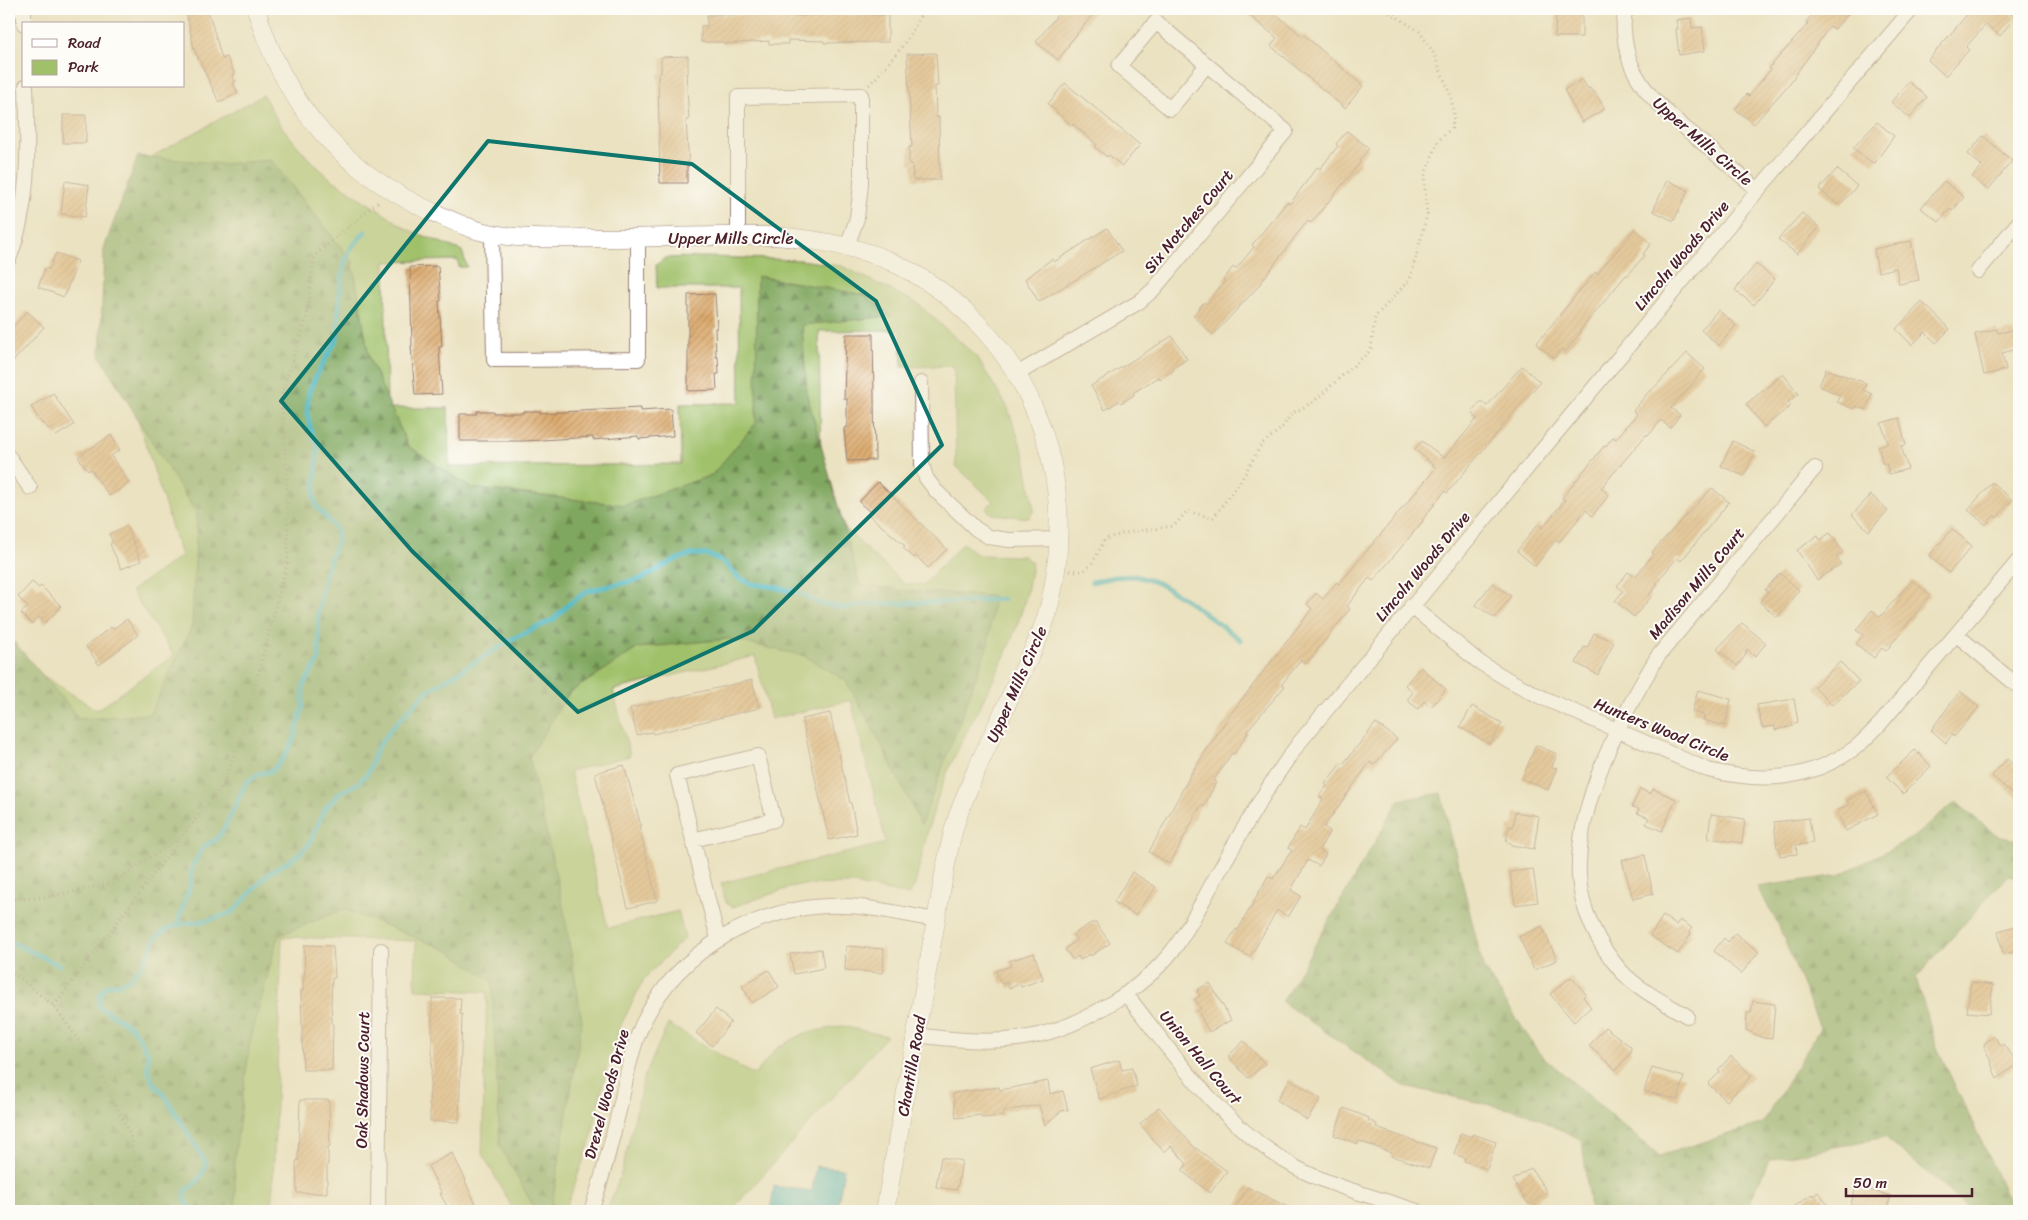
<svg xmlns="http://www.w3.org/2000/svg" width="2028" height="1220" font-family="Sriracha,sans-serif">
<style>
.green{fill:#a0c16a;stroke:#75704a}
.forest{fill:url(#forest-firs);stroke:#656344}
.water{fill:#44b3be;stroke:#476974}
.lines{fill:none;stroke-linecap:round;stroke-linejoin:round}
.stream{stroke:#44b3be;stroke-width:5}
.building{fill:url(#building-hatch)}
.minor-casing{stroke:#9a8076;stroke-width:16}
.tertiary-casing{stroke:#9a8076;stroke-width:19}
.path{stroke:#9a8076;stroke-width:3;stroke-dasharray:1 4;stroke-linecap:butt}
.minor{stroke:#fff;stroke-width:14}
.tertiary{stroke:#fff;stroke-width:18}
.marked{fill:none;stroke:#0f766e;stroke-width:4;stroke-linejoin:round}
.labels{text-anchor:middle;stroke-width:4;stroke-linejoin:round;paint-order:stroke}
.street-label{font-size:16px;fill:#4a1f2b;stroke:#fdfcf7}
</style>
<defs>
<pattern id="forest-firs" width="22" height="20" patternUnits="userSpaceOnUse" patternTransform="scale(1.25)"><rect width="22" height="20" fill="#80a75e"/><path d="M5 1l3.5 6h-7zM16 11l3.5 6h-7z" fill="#6b874e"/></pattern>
<pattern id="building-hatch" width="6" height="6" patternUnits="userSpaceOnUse" patternTransform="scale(1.25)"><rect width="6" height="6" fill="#dcaa6d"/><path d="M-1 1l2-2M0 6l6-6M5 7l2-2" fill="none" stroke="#b48a5a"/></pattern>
</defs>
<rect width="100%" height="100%" fill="#fdfcf7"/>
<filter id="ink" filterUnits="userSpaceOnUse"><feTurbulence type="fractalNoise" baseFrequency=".02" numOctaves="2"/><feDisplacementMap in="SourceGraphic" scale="10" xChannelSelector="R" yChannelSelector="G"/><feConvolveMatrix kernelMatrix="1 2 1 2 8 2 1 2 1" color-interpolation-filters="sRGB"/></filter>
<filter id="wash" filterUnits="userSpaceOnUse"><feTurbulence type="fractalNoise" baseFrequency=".0096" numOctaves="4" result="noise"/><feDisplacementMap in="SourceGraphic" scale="20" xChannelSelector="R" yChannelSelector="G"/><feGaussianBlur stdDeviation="1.12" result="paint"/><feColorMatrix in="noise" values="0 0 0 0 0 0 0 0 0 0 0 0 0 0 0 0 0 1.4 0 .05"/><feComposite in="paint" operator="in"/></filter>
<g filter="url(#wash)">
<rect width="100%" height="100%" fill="#ebe2c1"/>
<path class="green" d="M263,95L279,123L289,136L309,159L330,178L407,229L462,251L467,267H459L458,260L385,262L387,408H448L449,467L681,464L680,404L740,403L739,288H657L656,265L665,258L710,257L801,260L842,266L917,303L976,356L1007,406L1025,457L1034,510L1029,518L991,514L986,509L993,501L956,466L954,366L902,367L901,330L819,331L821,470L836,520L904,584L923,585L963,543L978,555L1024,556L1032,563C1024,636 981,699 951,764C933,803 925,843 915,885L909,895L853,884L798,885L733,907L726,903L721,883L886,843L851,700L771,719L755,656L613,690L630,756L570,771L608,928L678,911L685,938L644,979L621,1025L606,1071L591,1139L565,1211H514L482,1153L487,992L415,989L416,941L282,937L272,1211H9V654L97,710L174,655L131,591L181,556L113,341L135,166Z
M668,1024L754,1075L777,1048L805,1033L842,1026L887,1036L731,1211H607L622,1171L644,1077Z"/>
<path class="forest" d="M138,156L223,164L271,160L353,262L369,358L408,446L471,488L625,505L712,475L756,423L757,276L865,295L892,316L802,325L807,395L860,585L909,591L994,596L988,645L921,825L878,738L846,681L805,656L728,639L638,648L569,693L529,757L564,911L582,1021L551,1211H536L500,1146L492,981L449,951L344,909L278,936L250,1042L234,1161L236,1211H9V636L80,719L150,714L192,626L197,515L100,357L104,248Z
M1441,793L1483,967L1539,1053L1659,1156L1763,1123L1820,1028L1778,924L1757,887L1839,875L1912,838L1956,802L1997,836L2019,840V877L2008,875L1916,978L1936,1045L2014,1211H1973L1885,1137L1769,1160L1746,1211H1590L1582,1140L1526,1113L1404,1086L1282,1002L1399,800Z"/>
<path class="water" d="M816,1166L844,1169L837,1211H770L774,1186L812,1191Z"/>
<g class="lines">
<path class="stream" d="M1092,582L1114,577L1136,576L1158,583L1182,597L1241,640
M177,925L191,883L192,867L204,846L216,840L225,827L246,783L258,774L272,771L284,757L294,740L303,706V686L319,660L318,613L324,579L331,556L337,543V530L317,507L314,497L318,446L312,434L307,413L309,392L317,374L337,339L340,292L345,262L351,248L365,232
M9,941L59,965
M193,1211L185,1200L186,1190C197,1183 203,1176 206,1163L165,1096L152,1081L148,1069V1054L139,1037L129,1025L99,1007V1001L101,992L108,985L119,984L132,977L145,961L155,939L165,930L177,925L210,920L233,912L268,874L297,856L309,844L325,809L339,793L357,784L368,773L377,748L392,728L425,693L514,638L553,620L569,604L587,591L641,579L675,560L693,554L709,555L725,563L739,578L752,584L774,587L800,593L818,603L843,608L867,604L959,602L1003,599"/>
</g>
<g id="blocks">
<path class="building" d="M1062,9H1097L1068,45L1069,46L1058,60L1036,42Z
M1242,9H1270L1302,36L1303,34L1363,86L1345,108L1271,46L1277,38Z
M1817,9H1852L1835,29L1830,26L1789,84L1754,124L1735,109L1747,94L1749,96L1771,69L1769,68L1808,24L1806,22Z
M1972,9H2004L2015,17L2000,36L1986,24L1966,47L1969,50L1945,76L1928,60Z
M208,10L222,59L227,57L235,75L232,76L235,82L233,83L238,93L219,102L194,49L187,15Z
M1556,12H1582V37H1555Z
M807,13L855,15V13H872V15H888V42L824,43V41L788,40V44H769V41L724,44V42H701V26H707V15L771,14V16H807Z
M1691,18L1692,28L1702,27L1705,51L1679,55L1676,29H1678L1676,20Z
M936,53L938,86H935L936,117H939L940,180H913L912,164H909V147H912L907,54Z
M688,56V73H686L689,120H686L689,166H687V183H660L658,74L661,73V57Z
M1582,79L1588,89L1590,88L1594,93L1595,92L1605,109L1582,122L1564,90Z
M1909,82L1927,97L1910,118L1891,102Z
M1065,83L1140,145L1122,166L1109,155L1107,157L1095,147L1097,145L1073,124L1072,126L1048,104Z
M63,115H86V143H63Z
M1877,122L1894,136L1874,164L1853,148Z
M1347,131L1369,148L1359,161L1360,163L1311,223L1308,221L1297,234L1256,289L1213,335L1193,316L1204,302L1206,304L1225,281L1223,280L1233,267L1236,269L1254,247L1252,245L1287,202L1290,204L1317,167L1320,169L1338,146L1336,144Z
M1983,136L2012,161L1988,190L1972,177L1982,166L1968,154Z
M1837,169L1857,186L1840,205L1838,203L1837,204L1819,189Z
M1667,180L1688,190L1674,221L1653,211Z
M65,181L89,185L85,217L61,214Z
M1944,181L1964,197L1952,211L1950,209L1939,222L1921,208Z
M1802,213L1819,227L1797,254L1778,239Z
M1107,228L1122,251L1039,302L1025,279L1052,259L1054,262Z
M1635,229L1651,244L1643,254L1645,255L1627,276L1626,275L1579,332L1580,333L1565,352L1562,349L1554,358L1536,344L1595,272L1597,274Z
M1911,241L1919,280L1899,284L1896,268L1878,272L1874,249Z
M56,253L78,261L64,297L38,287L45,268L49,269Z
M1756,264L1775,279L1754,305L1735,290Z
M438,266L441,301H439L442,347H439L442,394L415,395L411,346H412L410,267Z
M715,294L717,328H715L716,357H718L719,374H716L717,390L688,391V295Z
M1922,302L1950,329L1936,343L1925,332L1912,345L1896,329Z
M1718,310L1736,325L1719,346L1701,330Z
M27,311L44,327L9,366V331Z
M1997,329L1998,333L2014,330L2018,349L2002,353L2006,370L1984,375L1975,334Z
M846,334H873L875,460L847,461L844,428H847V399H844Z
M1172,336L1187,359L1173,368L1174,370L1160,379L1158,377L1133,393L1134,395L1121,403L1119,401L1105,410L1091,386Z
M1687,353L1705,369L1671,408L1680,415L1670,428L1661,420L1650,434L1646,435L1601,488L1609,495L1592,516L1586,510L1559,542L1556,540L1535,566L1517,551L1538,524L1542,528L1565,500L1562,498L1604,446L1605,447L1613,437L1616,439L1637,414L1633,411L1650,390L1651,391Z
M1522,366L1540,382L1447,493L1445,491L1422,520L1423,521L1373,581L1369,578L1347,606L1350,609L1306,664L1301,660L1282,684L1285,686L1246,732L1248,733L1234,754L1232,753L1213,781L1216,782L1204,807L1201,805L1170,864L1149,852L1191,774L1229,716L1312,609L1307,604L1316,593L1323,599L1337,582L1339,584L1436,468L1415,449L1422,441L1444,458L1477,419L1473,416L1474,414L1472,412L1481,401L1487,406Z
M1826,369L1866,383L1863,390L1872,394L1866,410L1855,406L1854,409L1837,402L1840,395L1819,386Z
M1783,374L1799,394L1788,402L1791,406L1764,427L1746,404Z
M53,393L74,425L56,436L51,427L48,429L44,423L42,424L31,407Z
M640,408V411L671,409L673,436L639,439L638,436L593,440V437L524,441H460V414H477V411H493V413H523V411H540V413Z
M1899,418L1906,445L1901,446L1908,469L1889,474L1886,463L1883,464L1878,446L1888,443L1881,423Z
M111,435L120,450L111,456L129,483L109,496L91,469L88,471L78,457Z
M1733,441L1755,452L1744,476L1721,466Z
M878,482L947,549L928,568L916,556L914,558L903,548L905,546L869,515L871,513L859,502Z
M1992,482L2012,500L1997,518L1994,515L1986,525L1968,510Z
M1712,488L1729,502L1681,561L1677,558L1656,583L1658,584L1649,595L1651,597L1634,617L1615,601L1623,591L1617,586L1628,572L1635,577L1653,554L1652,552Z
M1871,495L1888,510L1869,531L1852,515Z
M127,526L141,561L121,569L110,544L113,542L109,534Z
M1952,529L1972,546L1949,573L1929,556Z
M1830,533L1843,552L1836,557L1841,564L1817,580L1797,550L1818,536L1820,540Z
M1780,573L1799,590L1777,617L1760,602L1768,592L1765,590Z
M1912,580L1930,595L1886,651L1882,648L1874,658L1856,644L1863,635L1856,630L1872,610L1880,617Z
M32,582L39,588L41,586L61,606L45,623L39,617L32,624L21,613L28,607L18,597Z
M1492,583L1511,596L1495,618L1476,605Z
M127,619L138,635L99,665L86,646L111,627L113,629Z
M1742,623L1766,643L1755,657L1747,649L1745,656L1737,666L1717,649Z
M1594,633L1614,642L1598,675L1576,663L1584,647L1587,648Z
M1840,662L1859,681L1832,705L1814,687Z
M1420,667L1446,689L1431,707L1424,701L1418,709L1407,700L1413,692L1405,685Z
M752,680L759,708L653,734L652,732L637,735L630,708Z
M1698,690L1731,699L1725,726L1703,720L1704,715L1692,712Z
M1960,691L1979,707L1954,737L1952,735L1946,743L1931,730Z
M1794,699L1798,722L1792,724L1793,726L1775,730V726L1762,728L1757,705Z
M1472,706L1502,723L1490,744L1460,727Z
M830,713L850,803H851L857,834L829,840L802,719Z
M1376,723L1397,739L1374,765L1370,762L1324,827L1330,831L1319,850L1326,854L1319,866L1308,860L1291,890L1301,896L1288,917L1277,910L1250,957L1227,944L1236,929L1238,930L1268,876L1273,879L1292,850L1288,848L1300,827L1305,830L1323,799L1319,796L1327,786L1325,784L1341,763L1343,764Z
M1536,745L1557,754L1552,767L1557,768L1548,790L1522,779Z
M1915,750L1931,766L1903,794L1886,777Z
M2007,759L2019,770V799L1992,776Z
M624,765L641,826H639L657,901L628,908L595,773Z
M1640,789L1651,794L1653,789L1676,799L1662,831L1646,824L1649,818L1637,813L1639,809L1632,807Z
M1866,791L1878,814L1846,831L1836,811L1849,805L1847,800Z
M1515,812L1539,816L1534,849L1511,845V843L1506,842L1509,826L1513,827Z
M1711,814L1745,819L1742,843L1708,838Z
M1809,818L1813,843L1796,845L1797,854L1780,856L1779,847L1777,848L1774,822Z
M1645,855L1653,894L1633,899L1622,860Z
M1533,869L1538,902L1515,905L1510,872Z
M1132,872L1156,887L1135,915L1114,902Z
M1663,916L1676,925L1680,920L1692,928L1689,932L1691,934L1678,954L1650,936Z
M1091,923H1096L1110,943L1091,956L1089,954L1081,960L1078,956L1073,960L1065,949L1077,940L1073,935Z
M2019,925V951L2003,954L1998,931Z
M1542,926L1557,960L1534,970L1519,937Z
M1735,933L1759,952L1741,974L1714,951L1724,938L1728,942Z
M304,945L333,946L335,978H332L331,1006L332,1023H333L332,1070H303L301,991H303V977H305Z
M846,946L884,949L883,973L845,970Z
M821,949L824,968L794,974L790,954Z
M1034,953L1043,979L1021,987L1020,984L1009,988L1007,982L1001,984L996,971L1011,966L1009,961Z
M769,970L779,987L752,1003L742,986Z
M1571,977L1586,994L1583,997L1591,1007L1574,1022L1550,994Z
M1971,982L1993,985L1989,1014L1967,1012Z
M1210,983L1231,1020L1209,1032L1198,1011L1201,1009L1195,999L1200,996L1197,990Z
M432,998H461L460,1014H462L459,1122L430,1121V1106H429L432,1059Z
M1753,1001L1775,1004L1772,1039L1763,1038L1746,1030L1747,1013H1751Z
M716,1009L731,1022L712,1046L696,1033Z
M1605,1027L1631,1047V1053L1616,1070L1589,1046Z
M1994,1036L2001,1046L2003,1044L2018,1063L1997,1079L1984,1044Z
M1244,1041L1265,1064L1248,1078L1228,1056Z
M1731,1056L1752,1076L1727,1101L1708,1084L1720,1072L1718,1070Z
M1119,1060L1122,1070L1132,1068L1137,1086L1099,1099L1090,1069Z
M1652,1068L1684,1077L1678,1100L1644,1091Z
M1290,1079L1321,1099L1307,1120L1277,1100Z
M1048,1081L1050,1094L1063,1091L1068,1110L1061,1111L1045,1125L1039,1105L1004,1111L1003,1116L982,1118L981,1115L956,1118L953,1093L999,1087L1000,1090Z
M300,1100H329L330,1147H328V1164H327V1193H297L296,1161H298Z
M1159,1107L1194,1147L1227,1171L1210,1193L1182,1171L1187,1164L1171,1146L1164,1152L1140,1124Z
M1344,1108L1369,1118L1368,1120L1377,1124L1376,1127L1382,1130L1436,1148L1429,1168L1391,1156L1392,1153L1359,1141L1358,1144L1334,1135Z
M1461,1133L1472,1137L1473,1134L1496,1142L1487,1169L1464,1161L1465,1158L1454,1154Z
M452,1153L466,1180L465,1181L479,1211H450L440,1194H442L428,1166Z
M941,1157L962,1161L957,1190L936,1187Z
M1531,1168L1547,1192L1529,1205L1513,1180Z
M1856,1186L1891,1196L1886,1211H1849Z
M1247,1187L1296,1211H1234Z
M1818,1192L1832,1211H1788L1812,1194L1813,1196Z"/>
</g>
</g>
<g filter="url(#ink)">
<use href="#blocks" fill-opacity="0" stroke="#9a8076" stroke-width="1"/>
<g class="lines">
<g class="minor-casing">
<path id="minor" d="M24,9V24
M1626,9C1622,21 1624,34 1626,47C1634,88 1666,112 1697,138C1717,155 1738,173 1758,190
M9,10L24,9
M492,234L494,360L638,359V238
M738,236V97L861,95V185L857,218L847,247
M9,259C31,203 28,145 26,86
M1978,271L2019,222
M1017,374L1139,302L1153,290L1286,131L1156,22L1119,66L1170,109L1207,65
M921,383L922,464L926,478L936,491L976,529L989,537L1009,540L1060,539
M9,457L30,488
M1411,606L1479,662L1507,679L1541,697L1708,770C1762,783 1809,781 1855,748C1864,741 1872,732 1880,724L2019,560
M1957,635L2019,687
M693,840L677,775L758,756L774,820L693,840L718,939
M1126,994C1176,1058 1222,1126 1295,1167C1330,1186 1378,1198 1417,1211
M1687,1016C1665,1003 1639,990 1621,971C1599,946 1580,909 1579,875C1576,804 1622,715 1658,656L1815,468
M917,1035C993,1045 1043,1046 1110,1004C1133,990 1156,972 1173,950C1190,927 1203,900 1217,875C1243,829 1268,785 1299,743L1758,190L1912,9
M378,1211L381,950
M591,1211C604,1174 613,1136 622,1098C627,1074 632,1048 642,1025C678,948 762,903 846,906C876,907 906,915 936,920"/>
</g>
<g class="tertiary-casing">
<path id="tertiary" d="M256,9C285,106 343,173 437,214C455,222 474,231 494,234C526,240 559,238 592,238C652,238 712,235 773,236C816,239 861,246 900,266C1026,330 1083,471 1049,607C1041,639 1024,667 1010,697C993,735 973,773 959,813C952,831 949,850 945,869L885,1211"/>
</g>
<path class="path" d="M869,85C890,62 912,38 923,9
M1070,571H1084L1093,562L1105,539L1125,533L1174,526L1187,511L1213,518L1242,479L1261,445L1282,428L1291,414L1313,402L1371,350L1375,317L1410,279L1427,215L1424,177L1438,141L1452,128L1454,115L1451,96L1432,50L1419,31L1384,9
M9,899L48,897L113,883L183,835L223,785L244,727L288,560L286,460L281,395L307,317L314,256L378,202
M9,969L54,1006L97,1066L130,1134L143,1211
M54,1006L180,839"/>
<use href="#minor" class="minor"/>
<use href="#tertiary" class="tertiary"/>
</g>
</g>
<path d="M0 0H2028V1220H0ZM488,141L692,164L876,301L942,445L753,631L578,712L412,551L281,401Z" fill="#ebe2c1" fill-opacity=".55" fill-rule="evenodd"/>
<path class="marked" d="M488,141L692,164L876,301L942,445L753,631L578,712L412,551L281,401Z"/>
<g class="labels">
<g class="street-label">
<text transform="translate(1703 141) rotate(41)" y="6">Upper Mills Circle</text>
<text transform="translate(1188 221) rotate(-50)" y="6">Six Notches Court</text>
<text x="731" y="244">Upper Mills Circle</text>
<text transform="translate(1681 255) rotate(-50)" y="6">Lincoln Woods Drive</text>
<text transform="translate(1422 566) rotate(-50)" y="6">Lincoln Woods Drive</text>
<text transform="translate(1696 583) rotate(-50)" y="6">Madison Mills Court</text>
<text transform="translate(1016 684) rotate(-66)" y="6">Upper Mills Circle</text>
<text transform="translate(1662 729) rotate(22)" y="6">Hunters Wood Circle</text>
<text transform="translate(1201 1057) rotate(50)" y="6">Union Hall Court</text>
<text transform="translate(911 1066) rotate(-80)" y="6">Chantilla Road</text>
<text transform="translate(362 1080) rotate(-89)" y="6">Oak Shadows Court</text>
<text transform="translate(606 1094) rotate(-75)" y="6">Drexel Woods Drive</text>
</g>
</g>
<rect width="2028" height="1220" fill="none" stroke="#fdfcf7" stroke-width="30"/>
<rect x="22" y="22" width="162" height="65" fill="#fdfcf7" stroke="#b5a4a5"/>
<rect x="32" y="39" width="25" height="8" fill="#ffffff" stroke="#b5a4a5"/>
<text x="68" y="48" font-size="15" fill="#4a1f2b">Road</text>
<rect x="32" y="60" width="25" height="15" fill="#a0c16a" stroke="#b5a4a5"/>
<text x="68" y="72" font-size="15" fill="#4a1f2b">Park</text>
<path d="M1846 1188v8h126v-8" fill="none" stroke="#4a1f2b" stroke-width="2.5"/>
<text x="1853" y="1188" font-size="15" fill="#4a1f2b" stroke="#fdfcf7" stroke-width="4" paint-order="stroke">50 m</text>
</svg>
